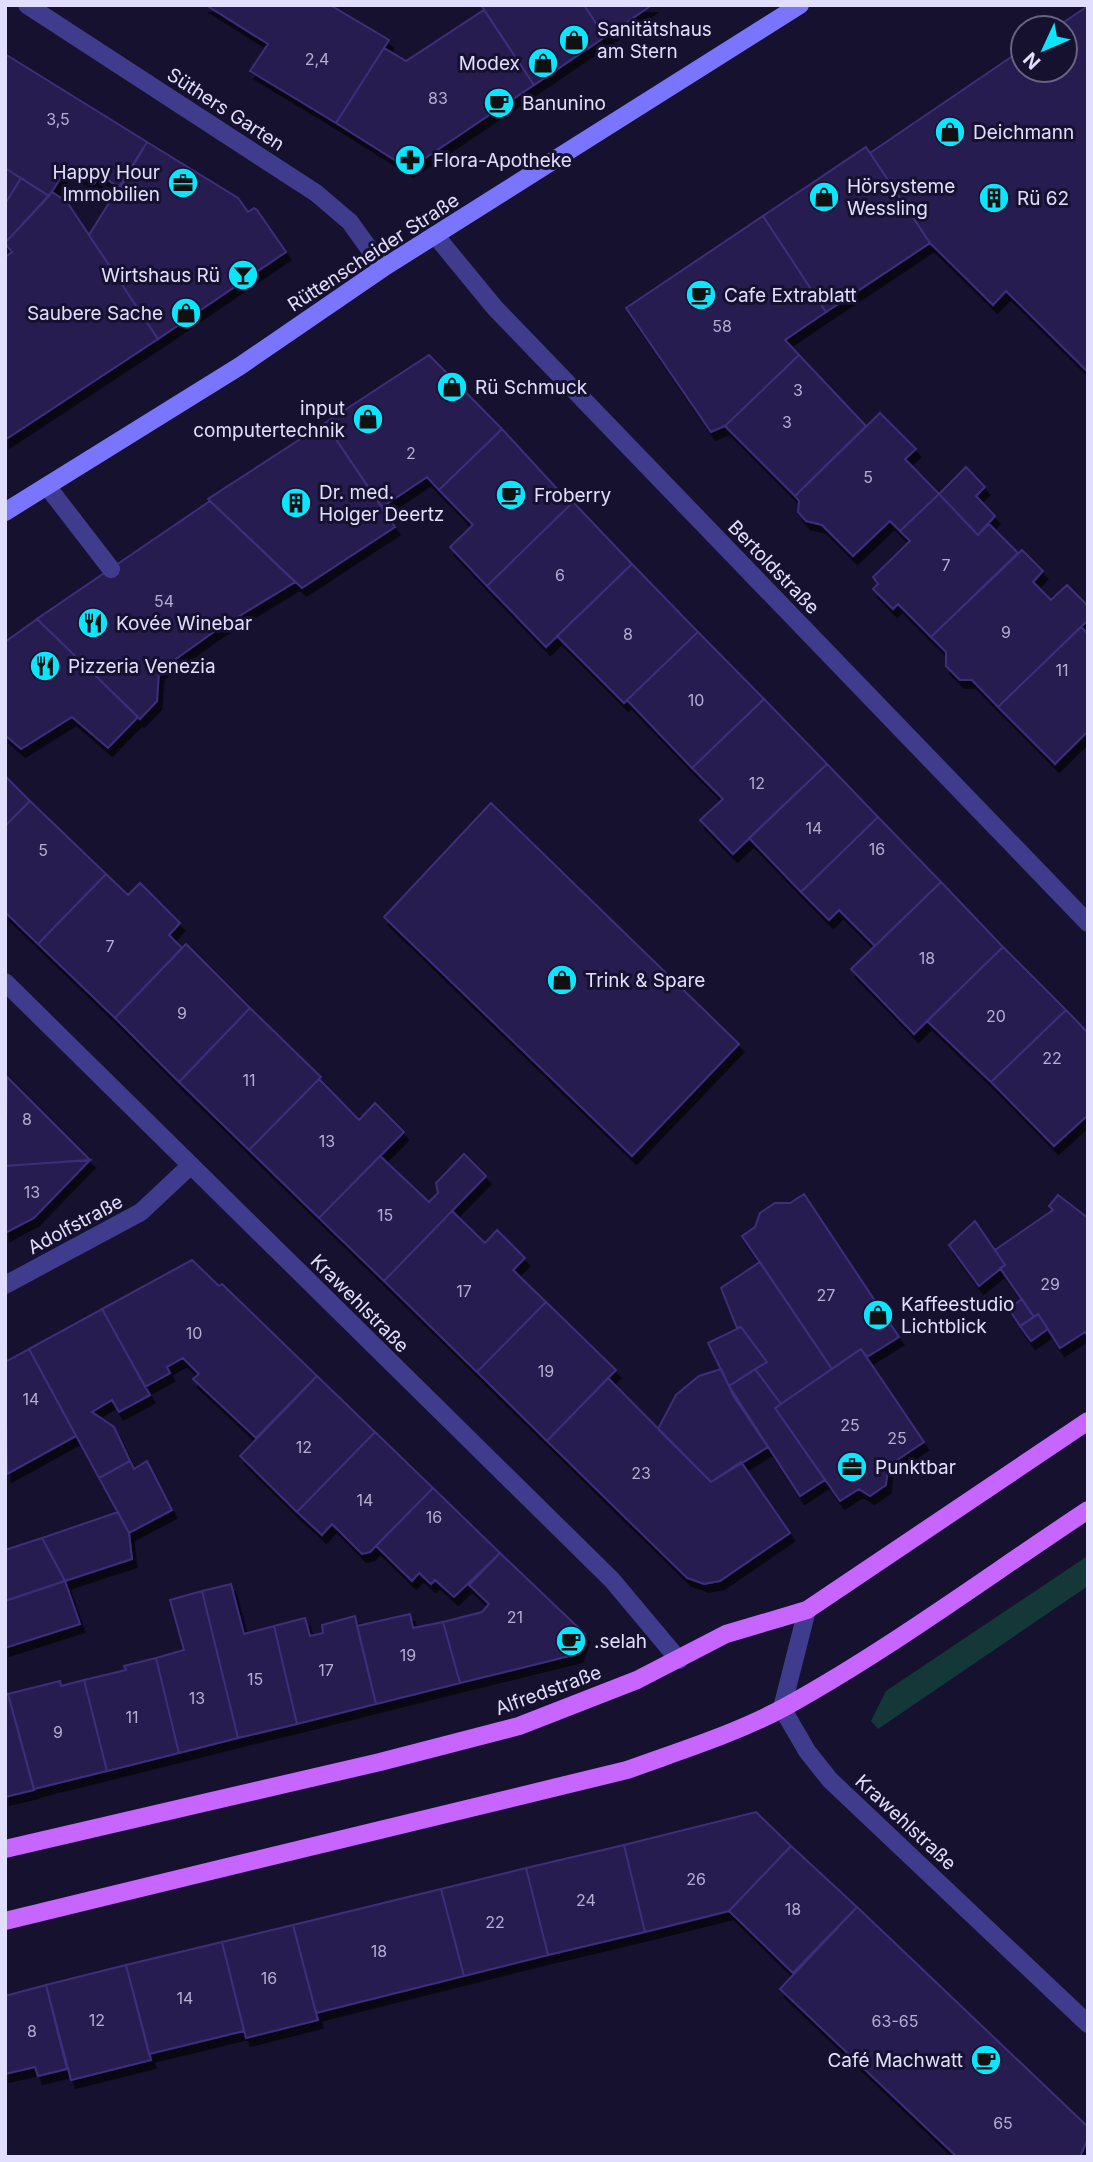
<svg xmlns="http://www.w3.org/2000/svg" width="1093" height="2162" font-family="Inter,sans-serif">
<style>
.green{fill:#143837}
.building{fill:#271d4f;stroke:#3e2e7c;stroke-width:2;filter:url(#shadow)}
.lines{fill:none;stroke-linecap:round;stroke-linejoin:round}
.lane{stroke:#3f3c8e;stroke-width:18}
.street{stroke:#3f3c8e;stroke-width:18}
.secondary{stroke:#7975ff;stroke-width:18}
.primary{stroke:#c665ff;stroke-width:18}
.labels{text-anchor:middle;stroke-width:6;stroke-linejoin:round;paint-order:stroke}
.number-label{font-size:16px;fill:#b3aed3}
.poi-label{font-size:19px;fill:#e2deff;stroke:#16112e;text-anchor:start}
.street-label{font-size:19px;fill:#e2deff;stroke:#16112e}
</style>
<defs>
<filter id="shadow"><feDropShadow dx="4.5" dy="8" stdDeviation="0" flood-color="#0009"/></filter>
</defs>
<rect width="100%" height="100%" fill="#16112e"/>
<path class="green" d="M1086,1557L1088,1586L878,1729L871,1721L886,1691Z"/>
<path class="building" d="M206,5H330L389,40L336,123L250,71L268,44Z
M481,5H584L605,37L534,85Z
M584,5H652L605,37Z
M1088,6V372L1006,291L993,305L930,243L870,153L1023,49V70H1065V28H1055Z
M484,10L534,85L409,169L336,123L384,48L406,61Z
M5,54L147,142L120,188L100,175L94,184L67,168L49,196L5,168Z
M147,142L238,198L248,212L254,208L257,210L286,252L158,339L89,235Z
M866,147L930,243L826,312L763,216Z
M5,168L21,178L5,204Z
M21,178L49,196L5,243V204Z
M52,192L67,202L158,339L5,440V257L12,252L5,243Z
M763,216L826,312L785,340L799,355L725,426L711,432L626,308Z
M429,355L502,429L439,490L427,477L382,507L325,423Z
M799,355L866,426L795,496L725,426Z
M880,413L916,449L905,459L939,494L900,531L890,521L853,556L822,525L806,521L798,512L799,501L795,496Z
M325,423L395,527L302,588L208,499Z
M502,429L571,504L487,586L450,547L473,525L439,490Z
M966,467L985,487L976,496L995,516L978,535L939,494Z
M939,494L978,535L989,524L1018,553L931,637L898,604L893,609L873,589L878,584L873,577L910,541L900,531Z
M210,501L295,582L215,631L159,671L157,701L140,719L37,619Z
M573,502L632,564L546,647L487,586Z
M1022,550L1043,571L1033,582L1051,600L1067,585L1088,606V620L998,707L972,680H960L946,666V652L931,637Z
M632,564L698,632L624,703L557,636Z
M37,619L138,717L108,748L72,717L21,749L5,735V642Z
M1081,627L1088,634V731L1055,764L998,707Z
M698,632L764,699L692,768L627,700Z
M764,699L827,764L733,854L700,820L723,799L692,768Z
M827,764L878,817L801,892L749,838Z
M5,776L30,801L5,826Z
M30,801L106,874L38,944L5,912V826Z
M491,803L739,1044L632,1156L384,917Z
M878,817L941,882L875,946L839,910L829,920L801,892Z
M106,874L128,895L140,883L180,923L169,935L182,948L115,1018L38,944Z
M941,882L1003,947L914,1034L851,969Z
M186,944L250,1008L179,1082L115,1018Z
M1003,947L1066,1010L991,1082L927,1021Z
M250,1008L321,1077L249,1150L179,1082Z
M1066,1010L1088,1033V1115L1054,1146L991,1082Z
M7,1077L90,1160L5,1166Z
M319,1079L359,1120L375,1103L404,1132L319,1218L249,1150Z
M464,1154L486,1176L384,1281L319,1218L380,1156L429,1202L438,1193L436,1183Z
M90,1160L34,1218L5,1233V1166Z
M804,1194L899,1337L867,1357L861,1349L832,1369L742,1236L755,1227L760,1213L775,1203H790Z
M1058,1195L1088,1218V1336L1085,1332L1060,1348L1038,1314L1034,1317L1000,1268L1005,1265L995,1250L1053,1210L1049,1206Z
M452,1211L485,1243L497,1230L525,1258L513,1270L546,1302L477,1372L384,1281Z
M975,1221L1005,1265L979,1286L949,1245Z
M192,1260L219,1286L222,1284L317,1376L256,1438L193,1379L199,1374L183,1358L167,1367L170,1373L145,1387L102,1309Z
M760,1262L832,1369L781,1404L755,1369L767,1362L741,1327L737,1328L721,1288Z
M1022,1299L1034,1317L1020,1326L1009,1309Z
M546,1302L616,1370L547,1441L477,1372Z
M102,1309L150,1395L119,1412L112,1400L92,1412L114,1427L130,1461L99,1478L29,1349Z
M1038,1314L1048,1329L1031,1341L1020,1326Z
M741,1327L767,1362L729,1386L708,1343Z
M29,1349L76,1436L7,1474L5,1362Z
M861,1349L924,1442L888,1466L886,1485L870,1496L859,1489L840,1501L775,1408Z
M721,1369L734,1397L768,1447L711,1482L658,1429L676,1395L699,1376Z
M755,1369L781,1404L775,1408L825,1480L800,1496L729,1386Z
M317,1376L375,1432L297,1512L240,1456Z
M608,1378L711,1482L741,1462L790,1533L720,1581L704,1584L687,1578L547,1441Z
M375,1432L433,1488L370,1552L362,1554L332,1524L322,1535L297,1512Z
M130,1461L134,1469L147,1461L172,1510L129,1533L99,1478Z
M433,1488L500,1553L454,1597L435,1580L431,1584L419,1573L412,1581L376,1546Z
M118,1512L129,1533L132,1559L65,1581L42,1538Z
M42,1538L65,1581L5,1601V1550Z
M500,1553L585,1634L578,1654L460,1683L443,1622L482,1612L489,1604L469,1585Z
M65,1581L80,1624L5,1648V1601Z
M231,1584L244,1634L274,1626L297,1724L238,1738L202,1591Z
M202,1591L238,1738L179,1753L156,1658L184,1650L170,1600Z
M410,1614L413,1628L443,1622L460,1683L376,1704L357,1626Z
M355,1616L376,1704L297,1724L274,1626L305,1618L310,1636L323,1633L322,1625Z
M156,1658L179,1753L107,1771L84,1680L126,1670L124,1666Z
M84,1680L107,1771L34,1789L8,1694L60,1681L61,1686Z
M5,1692L8,1694L34,1790L5,1797Z
M756,1812L791,1846L729,1911L645,1932L624,1845Z
M624,1845L645,1932L548,1955L526,1868Z
M791,1846L857,1907L793,1973L729,1911Z
M526,1868L548,1955L464,1976L441,1889Z
M441,1889L464,1976L316,2013L293,1925Z
M857,1907L1088,2127V2138L1080,2157H957L780,1989Z
M293,1925L318,2020L246,2038L222,1942Z
M222,1942L244,2031L149,2054L126,1965Z
M126,1965L151,2060L71,2080L46,1985Z
M46,1985L67,2069L38,2076L35,2067L5,2074V1996Z"/>
<g class="lines">
<path class="lane" d="M47,486L111,569"/>
<path class="street" d="M27,5L316,193L350,222L383,268
M435,235L495,308L1088,923
M5,982L612,1580L679,1660
M5,1285L141,1212L191,1165
M807,1610L782,1708L807,1751L830,1780L1088,2024"/>
<path class="secondary" d="M5,512L240,366L383,268L800,5"/>
<path class="primary" d="M5,1849L380,1762L519,1726L637,1680L726,1634L807,1610L1088,1421
M5,1921L627,1770C679,1751 735,1734 785,1707C890,1649 988,1576 1088,1510"/>
</g>
<defs>
<g id="shop-disc" transform="scale(1.575)"><circle r="9.5" fill="#0ae6ff" stroke="#16112e"/><path d="M-5-2.5h2.3a2.7 3.5 0 0 1 5.4 0H5L5.5 6h-11ZM-1.5-2.5h3a1.5 2.3 0 0 0-3 0Z" fill="#111"/></g>
<g id="cafe-disc" transform="scale(1.575)"><circle r="9.5" fill="#0ae6ff" stroke="#16112e"/><path d="M-5.5-4.5H6V0H3Q3 3.5 0 3.5H-2.5Q-5.5 3.5-5.5 0ZM3-3.2v2h1.7v-2ZM-6 4.5H4V6H-6Z" fill="#111"/></g>
<g id="pharmacy-disc" transform="scale(1.575)"><circle r="9.5" fill="#0ae6ff" stroke="#16112e"/><path d="M-2-6h4v4h4v4h-4v4h-4v-4h-4v-4h4Z" fill="#111"/></g>
<g id="office-disc" transform="scale(1.575)"><circle r="9.5" fill="#0ae6ff" stroke="#16112e"/><path d="M-6-3h4V-5.5h4V-3h4V5H-6ZM-1-4.5V-3h2v-1.5ZM-6 0V1H6V0Z" fill="#111"/></g>
<g id="building-disc" transform="scale(1.575)"><circle r="9.5" fill="#0ae6ff" stroke="#16112e"/><path d="M-4-6H4V6H1V3H-1V6H-4ZM-2.5-4.3h1.7v1.8h-1.7ZM.8-4.3h1.7v1.8H.8ZM-2.5-1h1.7V.8h-1.7ZM.8-1h1.7V.8H.8Z" fill="#111"/></g>
<g id="bar-disc" transform="scale(1.575)"><circle r="9.5" fill="#0ae6ff" stroke="#16112e"/><path d="M-6-5H6L.8 .8V4.5H3.5V6h-7V4.5H-.8V.8Z" fill="#111"/></g>
<g id="restaurant-disc" transform="scale(1.575)"><circle r="9.5" fill="#0ae6ff" stroke="#16112e"/><path d="M-5-6h1v4h1v-4h1v4h1v-4h1v5L-1.5 .5V6h-2V.5L-5-1ZM5-6V6H3V1.5H1.5Q1.5-4 5-6Z" fill="#111"/></g>
</defs>
<g fill-rule="evenodd">
<use href="#shop-disc" x="574" y="40"/>
<use href="#shop-disc" x="543" y="63"/>
<use href="#cafe-disc" x="499" y="103"/>
<use href="#shop-disc" x="950" y="132"/>
<use href="#pharmacy-disc" x="410" y="160"/>
<use href="#office-disc" x="183" y="183"/>
<use href="#shop-disc" x="824" y="197"/>
<use href="#building-disc" x="994" y="198"/>
<use href="#bar-disc" x="243" y="275"/>
<use href="#cafe-disc" x="701" y="295"/>
<use href="#shop-disc" x="186" y="313"/>
<use href="#shop-disc" x="452" y="387"/>
<use href="#shop-disc" x="368" y="419"/>
<use href="#cafe-disc" x="511" y="495"/>
<use href="#building-disc" x="296" y="503"/>
<use href="#restaurant-disc" x="93" y="623"/>
<use href="#restaurant-disc" x="45" y="666"/>
<use href="#shop-disc" x="562" y="980"/>
<use href="#shop-disc" x="878" y="1315"/>
<use href="#office-disc" x="852" y="1467"/>
<use href="#cafe-disc" x="571" y="1641"/>
<use href="#cafe-disc" x="986" y="2060"/>
</g>
<g class="labels">
<g class="number-label">
<text x="317" y="65">2,4</text>
<text x="438" y="104">83</text>
<text x="58" y="125">3,5</text>
<text x="722" y="332">58</text>
<text x="798" y="396">3</text>
<text x="787" y="428">3</text>
<text x="411" y="459">2</text>
<text x="868" y="483">5</text>
<text x="946" y="571">7</text>
<text x="560" y="581">6</text>
<text x="164" y="607">54</text>
<text x="1006" y="638">9</text>
<text x="628" y="640">8</text>
<text x="1062" y="676">11</text>
<text x="696" y="706">10</text>
<text x="757" y="789">12</text>
<text x="814" y="834">14</text>
<text x="877" y="855">16</text>
<text x="43" y="856">5</text>
<text x="110" y="952">7</text>
<text x="927" y="964">18</text>
<text x="182" y="1019">9</text>
<text x="996" y="1022">20</text>
<text x="1052" y="1064">22</text>
<text x="249" y="1086">11</text>
<text x="27" y="1125">8</text>
<text x="327" y="1147">13</text>
<text x="32" y="1198">13</text>
<text x="385" y="1221">15</text>
<text x="1050" y="1290">29</text>
<text x="464" y="1297">17</text>
<text x="826" y="1301">27</text>
<text x="194" y="1339">10</text>
<text x="546" y="1377">19</text>
<text x="31" y="1405">14</text>
<text x="850" y="1431">25</text>
<text x="897" y="1444">25</text>
<text x="304" y="1453">12</text>
<text x="641" y="1479">23</text>
<text x="365" y="1506">14</text>
<text x="434" y="1523">16</text>
<text x="515" y="1623">21</text>
<text x="408" y="1661">19</text>
<text x="326" y="1676">17</text>
<text x="255" y="1685">15</text>
<text x="197" y="1704">13</text>
<text x="132" y="1723">11</text>
<text x="58" y="1738">9</text>
<text x="696" y="1885">26</text>
<text x="586" y="1906">24</text>
<text x="793" y="1915">18</text>
<text x="495" y="1928">22</text>
<text x="379" y="1957">18</text>
<text x="269" y="1984">16</text>
<text x="185" y="2004">14</text>
<text x="97" y="2026">12</text>
<text x="895" y="2027">63-65</text>
<text x="32" y="2037">8</text>
<text x="1003" y="2129">65</text>
</g>
<g class="poi-label">
<text x="597" y="36">Sanitätshaus<tspan x="597" dy="22">am Stern</tspan></text>
<text x="520" y="70" text-anchor="end">Modex</text>
<text x="522" y="110">Banunino</text>
<text x="973" y="139">Deichmann</text>
<text x="433" y="167">Flora-Apotheke</text>
<text x="160" y="179" text-anchor="end">Happy Hour<tspan x="160" dy="22">Immobilien</tspan></text>
<text x="847" y="193">Hörsysteme<tspan x="847" dy="22">Wessling</tspan></text>
<text x="1017" y="205">Rü 62</text>
<text x="220" y="282" text-anchor="end">Wirtshaus Rü</text>
<text x="724" y="302">Cafe Extrablatt</text>
<text x="163" y="320" text-anchor="end">Saubere Sache</text>
<text x="475" y="394">Rü Schmuck</text>
<text x="345" y="415" text-anchor="end">input<tspan x="345" dy="22">computertechnik</tspan></text>
<text x="319" y="499">Dr. med.<tspan x="319" dy="22">Holger Deertz</tspan></text>
<text x="534" y="502">Froberry</text>
<text x="116" y="630">Kovée Winebar</text>
<text x="68" y="673">Pizzeria Venezia</text>
<text x="585" y="987">Trink &amp; Spare</text>
<text x="901" y="1311">Kaffeestudio<tspan x="901" dy="22">Lichtblick</tspan></text>
<text x="875" y="1474">Punktbar</text>
<text x="594" y="1648">.selah</text>
<text x="963" y="2067" text-anchor="end">Café Machwatt</text>
</g>
<g class="street-label">
<text transform="translate(226 109) rotate(33)" y="7">Süthers Garten</text>
<text transform="translate(373 252) rotate(-33)" y="7">Rüttenscheider Straße</text>
<text transform="translate(774 567) rotate(46)" y="7">Bertoldstraße</text>
<text transform="translate(75 1224) rotate(-28)" y="7">Adolfstraße</text>
<text transform="translate(360 1303) rotate(45)" y="7">Krawehlstraße</text>
<text transform="translate(548 1690) rotate(-20)" y="7">Alfredstraße</text>
<text transform="translate(906 1822) rotate(43)" y="7">Krawehlstraße</text>
</g>
</g>
<rect width="1093" height="2162" fill="none" stroke="#e2deff" stroke-width="14"/>
<g transform="translate(1044 49) rotate(226)"><circle r="33" fill="#16112e" stroke="#686382" stroke-width="2"/>
<path d="M0-5L12 26L0 18L-12 26Z" fill="#0ae6ff"/>
<text y="-10" font-size="19" font-weight="bold" text-anchor="middle" fill="#e2deff">N</text>
</g>
</svg>
